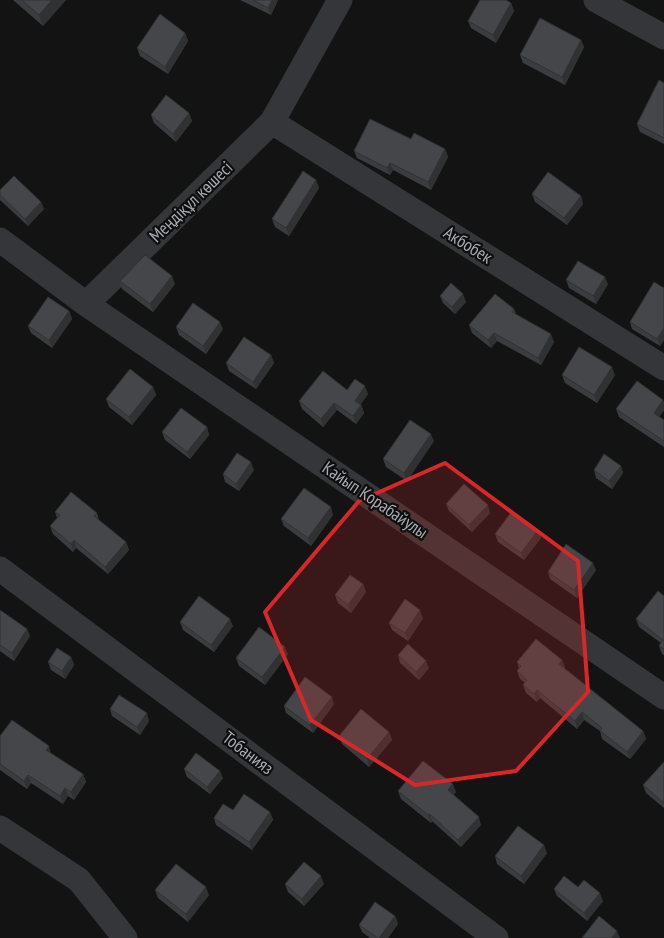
<svg xmlns="http://www.w3.org/2000/svg" width="664" height="938" font-family="'PT Sans Narrow',sans-serif">
<style>
.lines{fill:none;stroke-linecap:round;stroke-linejoin:round}
.minor{stroke:#343639;stroke-width:25}
.wall{fill:#3b3c3f}
.shaded-wall{fill:#303133}
.building{fill:#454649;stroke:#303133}
.marked{fill:#d62828;fill-opacity:0.2;stroke:#d62828;stroke-width:4;stroke-linejoin:round}
.labels{text-anchor:middle;stroke-width:4.5;stroke-linejoin:round;paint-order:stroke}
.street-label{font-size:18px;fill:#a6acb3;stroke:#0e0e0f}
</style>
<rect width="100%" height="100%" fill="#131314"/>
<g class="lines">
<path class="minor" d="M596,0L664,37
M272,122L664,368
M0,240L86,304L664,697
M86,304L272,122L340,0
M0,569L496,938
M0,828L79,880L125,938"/>
</g>
<path class="wall" d="M13,0H66L43,26Z
M240,0H278L271,15Z
M511,3L514,11L496,43L471,28L468,21Z
M185,33L188,41L168,74L140,56L137,48Z
M581,40L584,47L565,85L523,63L520,55Z
M664,83V144L640,132L637,124Z
M189,113L192,121L176,142L154,123L151,115Z
M411,139L445,149L448,157L431,190L393,170L390,175L357,158L354,151Z
M316,180L319,188L289,236L275,227L272,219Z
M0,190L41,202L44,209L28,226L0,200Z
M532,194L581,196L583,204L567,225L535,202Z
M566,280L608,284L596,304L569,288Z
M120,281L175,284L153,312L122,289Z
M664,288V340L660,346L632,329L630,322Z
M440,296L466,302L455,314L443,303Z
M514,309L516,314L554,342L541,365L497,341L491,348L472,333L469,325Z
M69,311L72,319L52,348L31,333L28,326Z
M176,327L223,329L206,354L179,335Z
M271,355L274,363L256,389L229,371L226,363Z
M562,375H615L597,403L565,383Z
M153,387L156,395L132,425L109,407L106,399Z
M347,390L368,394L361,404L364,413L356,424L337,410L323,427L302,409L299,401Z
M664,402V410L659,417L664,420V447L619,417L616,409Z
M207,427L209,435L190,459L165,440L162,432Z
M434,441L407,481L386,467L383,459Z
M621,466L623,473L612,489L596,478L594,470Z
M254,470L239,491L225,482L223,474Z
M446,504L490,513L472,532L449,511Z
M55,512L97,513L99,520L126,542L129,550L108,574L76,548L73,552L53,534L50,526L57,518Z
M333,515L311,546L284,526L281,519Z
M538,530L541,538L524,560L498,542L495,534Z
M596,570L577,598L550,579L548,572Z
M363,584L366,592L351,613L338,603L335,595Z
M664,596V655L662,654L659,646L661,643L639,627L636,619Z
M0,610L27,629L30,636L14,661L0,651Z
M423,618L408,641L392,630L389,623Z
M180,622L233,626L214,652L183,630Z
M288,654L265,685L239,666L236,658Z
M398,655L429,668L419,680L400,663Z
M71,657L74,665L65,679L51,670L48,662Z
M562,660L565,668L564,669L643,731L646,739L630,759L602,739L600,731L584,720L577,729L540,698L537,702L526,693L523,685L525,683L520,679L517,671L519,669L517,662Z
M334,704L313,733L286,713L284,706Z
M110,709L149,721L140,735L112,716Z
M389,732L392,740L369,767L342,744L339,736Z
M0,736L51,754L83,774L86,782L74,800L68,796L63,804L31,783L27,789L0,770Z
M664,762V808L646,793L643,785Z
M184,769L223,778L210,794L187,777Z
M398,791L456,792L453,795L481,825L461,847L432,821L431,823L401,799Z
M233,810L270,812L273,820L252,850L216,825L214,818Z
M547,853L524,884L497,864L495,856Z
M285,884H324L304,906L288,892Z
M578,887L603,901L587,921L557,896L554,889Z
M155,890L209,895L188,922L158,898Z
M395,916L398,924L388,938H370L362,932L359,925Z"/>
<path class="shaded-wall" d="M52,0H66L43,26L39,15Z
M272,0H278L271,15L268,8Z
M511,3L514,11L496,43L493,35Z
M185,33L188,41L168,74L165,67Z
M581,40L584,47L565,85L562,77Z
M189,113L192,121L176,142L173,134Z
M445,149L448,157L431,190L428,182Z
M390,163L393,170L390,175L387,168Z
M316,180L319,188L289,236L286,228Z
M581,196L583,204L567,225L564,218Z
M41,202L44,209L28,226L25,219Z
M172,276L175,284L153,312L150,304Z
M605,277L608,284L596,304L593,296Z
M463,294L466,302L455,314L452,307Z
M69,311L72,319L52,348L49,340Z
M220,322L223,329L206,354L203,346Z
M664,328V340L660,346L657,339Z
M494,333L497,341L491,348L488,340Z
M551,334L554,342L541,365L538,358Z
M271,355L274,363L256,389L253,382Z
M612,367L615,375L597,403L594,395Z
M365,386L368,394L358,408L355,401Z
M153,387L156,395L132,425L129,417Z
M663,400L664,402V410L656,421L654,413Z
M334,403L337,410L323,427L321,419Z
M361,405L364,413L356,424L353,416Z
M207,427L209,435L190,459L187,452Z
M431,434L434,441L407,481L404,473Z
M251,462L254,470L239,491L236,484Z
M621,466L623,473L612,489L609,481Z
M488,505L490,513L472,532L469,525Z
M331,507L333,515L311,546L308,538Z
M538,530L541,538L524,560L521,553Z
M74,540L76,548L73,552L71,544Z
M126,542L129,550L108,574L105,567Z
M593,563L596,570L577,598L574,590Z
M363,584L366,592L351,613L348,605Z
M420,610L423,618L408,641L405,633Z
M230,619L233,626L214,652L211,645Z
M27,629L30,636L14,661L12,653Z
M285,647L288,654L265,685L262,677Z
M71,657L74,665L65,679L62,671Z
M562,660L565,668L561,672L559,664Z
M426,661L429,668L419,680L416,672Z
M537,690L540,698L537,702L534,694Z
M332,697L334,704L313,733L310,725Z
M582,712L584,720L577,729L575,721Z
M147,713L149,721L140,735L137,727Z
M643,731L646,739L630,759L627,752Z
M389,732L392,740L369,767L367,759Z
M49,746L51,754L46,750Z
M220,771L223,778L210,794L207,787Z
M83,774L86,782L74,800L71,792Z
M28,775L31,783L27,789L24,781Z
M453,784L456,792L451,798L448,790Z
M65,788L68,796L63,804L60,796Z
M270,812L273,820L252,850L249,842Z
M430,814L432,821L431,823L428,815Z
M479,817L481,825L461,847L458,840Z
M544,845L547,853L524,884L521,876Z
M321,876L324,884L304,906L302,899Z
M206,887L209,895L188,922L186,914Z
M600,893L603,901L587,921L584,913Z
M395,916L398,924L388,938H379Z
M617,931L620,938H612Z"/>
<path class="building" d="M22,0H52L39,15Z
M253,0H272L268,8Z
M480,0H506L511,3L493,35L468,21Z
M160,14L185,33L165,67L137,48Z
M540,18L581,40L562,77L520,55Z
M659,80L664,83V138L637,124Z
M166,95L189,113L173,134L151,115Z
M370,119L411,139L414,133L445,149L428,182L390,163L387,168L354,151Z
M303,171L316,180L286,228L272,219Z
M548,172L581,196L564,218L532,194Z
M14,176L41,202L25,219L0,195V190Z
M145,255L172,276L150,304L120,281Z
M578,261L605,277L593,296L566,280Z
M654,282L664,288V328L657,339L630,322Z
M451,283L463,294L452,307L440,296Z
M495,294L514,309L512,312L551,334L538,358L494,333L488,340L469,325Z
M48,297L69,311L49,340L28,326Z
M193,303L220,322L203,346L176,327Z
M244,337L271,355L253,382L226,363Z
M579,347L612,367L594,395L562,375Z
M130,369L153,387L129,417L106,399Z
M323,371L347,390L355,379L365,386L355,401L361,405L353,416L334,403L321,419L299,401Z
M637,381L663,400L654,413L664,420V441L616,409Z
M181,408L207,427L187,452L162,432Z
M410,420L431,434L404,473L383,459Z
M237,453L251,462L236,484L223,474Z
M604,454L621,466L609,481L594,470Z
M464,484L488,505L469,525L446,504Z
M304,488L331,507L308,538L281,519Z
M71,492L97,513L94,516L126,542L105,567L74,540L71,544L50,526L60,515L55,512Z
M512,511L538,530L521,553L495,534Z
M566,544L593,563L574,590L548,572Z
M350,575L363,584L348,605L335,595Z
M658,591L664,596V649L659,646L663,640L636,619Z
M199,596L230,619L211,645L180,622Z
M405,599L420,610L405,633L389,623Z
M0,610L27,629L12,653L0,645Z
M259,627L285,647L262,677L236,658Z
M536,639L562,660L559,664L643,731L627,752L600,731L602,728L582,712L575,721L537,690L534,694L523,685L527,680L517,671L521,666L517,662Z
M408,644L426,661L416,672L398,655Z
M57,648L71,657L62,671L48,662Z
M305,677L332,697L310,725L284,706Z
M119,695L147,713L137,727L110,709Z
M361,709L389,732L367,759L339,736Z
M12,720L49,746L46,750L83,774L71,792L65,788L60,796L28,775L24,781L0,764V736Z
M196,753L220,771L207,787L184,769Z
M423,761L453,784L448,790L479,817L458,840L430,814L428,815L398,791Z
M664,762V803L643,785Z
M244,794L270,812L249,842L214,818L223,804L233,810Z
M518,826L544,845L521,876L495,856Z
M304,862L321,876L302,899L285,884Z
M176,864L206,887L186,914L155,890Z
M564,876L578,887L584,880L600,893L584,913L554,889Z
M375,902L395,916L379,938H378L359,925Z
M599,916L617,931L612,938H582Z"/>
<path class="marked" d="M445,463L578,561L588,692L516,771L415,785L311,720L265,612L359,501Z"/>
<g class="labels">
<g class="street-label">
<text transform="translate(191 202) rotate(-44)" y="6">Меңдіқұл көшесі</text>
<text transform="translate(468 245) rotate(32)" y="6">Акбобек</text>
<text transform="translate(375 500) rotate(34)" y="6">Кайып Корабайулы</text>
<text transform="translate(248 753) rotate(37)" y="6">Тобанияз</text>
</g>
</g>
</svg>
